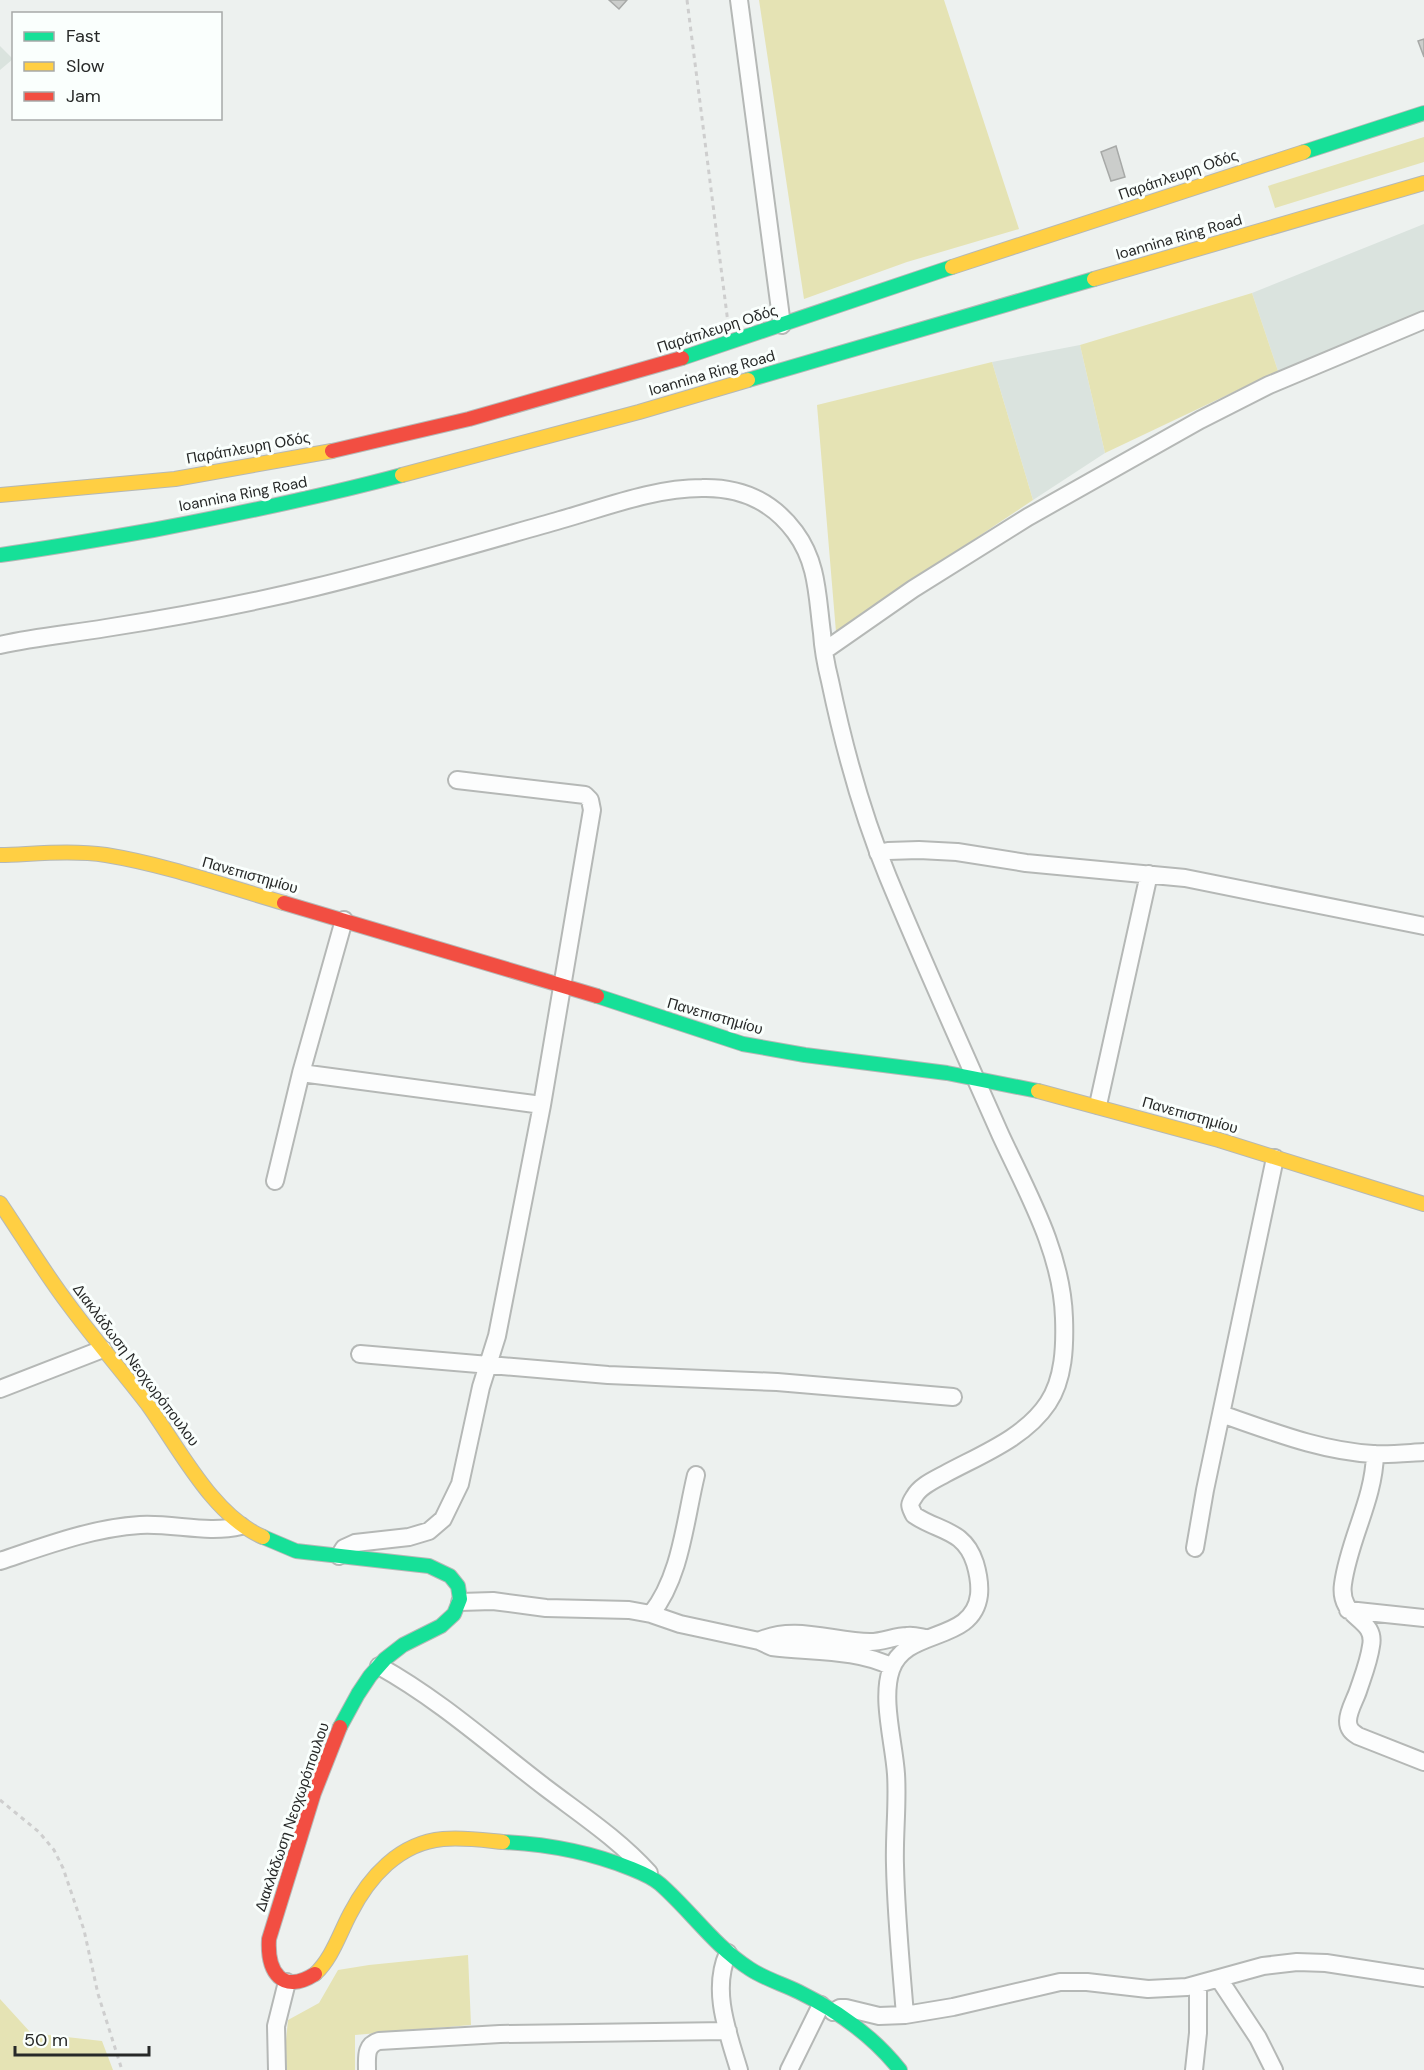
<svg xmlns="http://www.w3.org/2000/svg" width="1424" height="2070" font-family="'DM Sans',sans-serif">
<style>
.built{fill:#dae3de}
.green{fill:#e5e3b4}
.building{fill:#cbcdcb;stroke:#a7a9a7;stroke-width:1.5}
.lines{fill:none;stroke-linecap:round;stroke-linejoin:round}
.street-casing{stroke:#b5b8b6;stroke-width:20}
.fast-casing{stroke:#b5b8b6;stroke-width:16}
.slow-casing{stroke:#b5b8b6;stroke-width:16}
.jam-casing{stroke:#b5b8b6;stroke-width:16}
.path{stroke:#cecece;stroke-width:3;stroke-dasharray:4.5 4.5;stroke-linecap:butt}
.street{stroke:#fcfdfd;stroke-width:16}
.fast{stroke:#16e098;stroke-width:14}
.slow{stroke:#ffcf43;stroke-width:14}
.jam{stroke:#f24e42;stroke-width:14}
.labels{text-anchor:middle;stroke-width:6;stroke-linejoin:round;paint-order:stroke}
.street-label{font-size:15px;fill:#272928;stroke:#fafffd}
</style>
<rect width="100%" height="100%" fill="#edf1ef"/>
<path class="built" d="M0,46L13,59L0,70Z
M1424,224V310L1278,371L1252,293Z
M1080,345L1105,453L1033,500L992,362Z"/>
<path class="green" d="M759,0H944L1019,229L907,262L804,299Z
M1424,137V162L1275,208L1268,186Z
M1252,293L1278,371L1105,453L1080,345Z
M992,362L1033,500L836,632L817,405Z
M468,1955L471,2025L355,2035V2070H283L288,2020L319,2003L338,1970L369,1965Z
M0,1999L31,2033L102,2041L113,2070H0Z"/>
<path class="building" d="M609,0H627L619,9Z
M1424,39V57L1418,41Z
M1116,146L1125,177L1111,181L1101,152Z"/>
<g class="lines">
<g class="street-casing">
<path id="street" d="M739,0L782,325
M0,645C35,637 70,634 106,628C176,617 247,604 316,587C398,567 479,543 560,520C606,507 654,488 702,488C740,487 772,501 795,532C818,563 817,596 822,633C823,649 826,665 830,681C844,748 862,814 888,877C924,964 963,1050 1001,1136C1028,1194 1062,1253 1064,1318C1065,1346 1064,1379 1048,1403C1025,1438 980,1455 945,1474C934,1480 920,1486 914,1497C908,1506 910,1506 914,1515C939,1532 964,1529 975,1563C978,1573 980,1585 979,1595C973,1644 905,1627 891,1670C881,1699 894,1743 896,1774C898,1804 894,1835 895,1865C896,1915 901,1965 905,2015
M824,651L913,589L1028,517L1200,420L1269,385L1424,320
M878,853L888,851L919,850L957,852L1026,863L1185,878L1424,926
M301,1073L542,1105
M1098,1105L1149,874
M275,1181L301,1073L344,920
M360,1354L608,1375L777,1382L953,1397
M0,1389L103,1349
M1221,1414C1271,1431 1320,1451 1373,1454C1390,1455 1407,1453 1424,1452
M1375,1454C1374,1500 1349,1539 1343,1584C1338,1620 1377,1617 1371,1646C1369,1661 1363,1676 1358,1691C1355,1700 1348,1711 1348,1721C1348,1729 1352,1732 1358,1736L1424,1762
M1195,1548L1205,1490L1275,1158
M339,1556L344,1548L355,1543L409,1537L429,1531L443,1519L460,1484L481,1387L497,1336L542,1105L592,810L590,800L585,795L457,780
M0,1561C45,1546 92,1528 140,1525C174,1523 207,1534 241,1526
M460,1602L493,1601L546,1608L629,1610L651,1614L680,1624L759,1641L772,1647C809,1652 858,1649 892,1667
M1348,1610L1424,1618
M651,1614C681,1577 685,1520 696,1475
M759,1641C794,1624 834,1642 870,1642C883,1642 895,1636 907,1636C913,1635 920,1637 926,1638
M379,1666C440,1700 491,1746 546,1788C583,1816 618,1839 649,1873
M728,1953C711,1990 728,2033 739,2070
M1219,1979L1258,2038L1274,2070
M833,2012L840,2008H846L879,2016L905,2015L953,2007L1060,1982H1087L1148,1989L1187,1987L1263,1966L1297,1962L1326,1963L1424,1978
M277,2070L276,2026L287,1982
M367,2070C367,2057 365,2045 379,2041L500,2034L728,2031
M789,2070L821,2005
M1194,2070L1198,2033V1985"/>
</g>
<g class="fast-casing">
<path id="fast" d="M1304,152L1424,113
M682,358L952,267
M748,380L1094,279
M0,555C51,548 102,539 153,530C237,514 320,497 402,475
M597,996L743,1044L805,1055L947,1073L1038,1091
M263,1537L296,1551L429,1566L450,1576L458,1586L460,1599L454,1614L441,1626L403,1645L385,1659L370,1676L358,1694L340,1727
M503,1842C548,1844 590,1852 632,1869C642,1873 652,1877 660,1884C691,1911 714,1946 750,1969C765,1979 783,1984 799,1992C838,2011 873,2036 900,2070"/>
</g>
<g class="slow-casing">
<path id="slow" d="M952,267L1304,152
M1094,279L1424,183
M402,475L639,412L748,380
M0,495L175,479L332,451
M0,855C35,854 72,850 106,855C167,865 225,886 284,903
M1038,1091L1219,1140L1424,1204
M0,1203C23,1237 44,1272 69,1305C94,1339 122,1371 148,1405C179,1448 213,1516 263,1537
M315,1974C332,1958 339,1935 350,1914C369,1877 399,1843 443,1839C463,1837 483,1840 503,1842"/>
</g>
<g class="jam-casing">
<path id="jam" d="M332,451L469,419L682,358
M284,903L597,996
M315,1974C282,1995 267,1972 269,1939L314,1793L340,1727"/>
</g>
<path class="path" d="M687,0L728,323
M0,1800L39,1832L54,1850L63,1868L84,1930L98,1994L122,2070"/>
<use href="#street" class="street"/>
<use href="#fast" class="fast"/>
<use href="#slow" class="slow"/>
<use href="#jam" class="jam"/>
</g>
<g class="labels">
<g class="street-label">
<text transform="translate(1178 175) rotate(-19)" y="5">Παράπλευρη Οδός</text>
<text transform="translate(1179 237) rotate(-16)" y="5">Ioannina Ring Road</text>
<text transform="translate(717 329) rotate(-18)" y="5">Παράπλευρη Οδός</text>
<text transform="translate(712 373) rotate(-16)" y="5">Ioannina Ring Road</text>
<text transform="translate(248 448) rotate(-10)" y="5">Παράπλευρη Οδός</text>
<text transform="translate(243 494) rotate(-11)" y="5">Ioannina Ring Road</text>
<text transform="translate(250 875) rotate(16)" y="5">Πανεπιστημίου</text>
<text transform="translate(715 1016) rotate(16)" y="5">Πανεπιστημίου</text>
<text transform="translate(1190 1115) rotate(16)" y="5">Πανεπιστημίου</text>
<text transform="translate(136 1365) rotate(53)" y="5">Διακλάδωση Νεοχωρόπουλου</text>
<text transform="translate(292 1817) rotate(-71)" y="5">Διακλάδωση Νεοχωρόπουλου</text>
</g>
</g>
<rect x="12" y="12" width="210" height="108" fill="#fafffd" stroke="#a6a9a8" stroke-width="1.5"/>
<rect x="24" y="32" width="30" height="9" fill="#16e098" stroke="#a6a9a8" stroke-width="1.5"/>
<text x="66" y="42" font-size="18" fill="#272928">Fast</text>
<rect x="24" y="62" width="30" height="9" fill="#ffcf43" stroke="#a6a9a8" stroke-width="1.5"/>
<text x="66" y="72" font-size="18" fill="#272928">Slow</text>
<rect x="24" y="92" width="30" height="9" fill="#f24e42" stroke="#a6a9a8" stroke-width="1.5"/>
<text x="66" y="102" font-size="18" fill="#272928">Jam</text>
<path d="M15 2046v9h134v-9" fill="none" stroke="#272928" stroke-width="3"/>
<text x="24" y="2046" font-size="18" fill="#272928" stroke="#fafffd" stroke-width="4.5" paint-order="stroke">50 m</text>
</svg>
